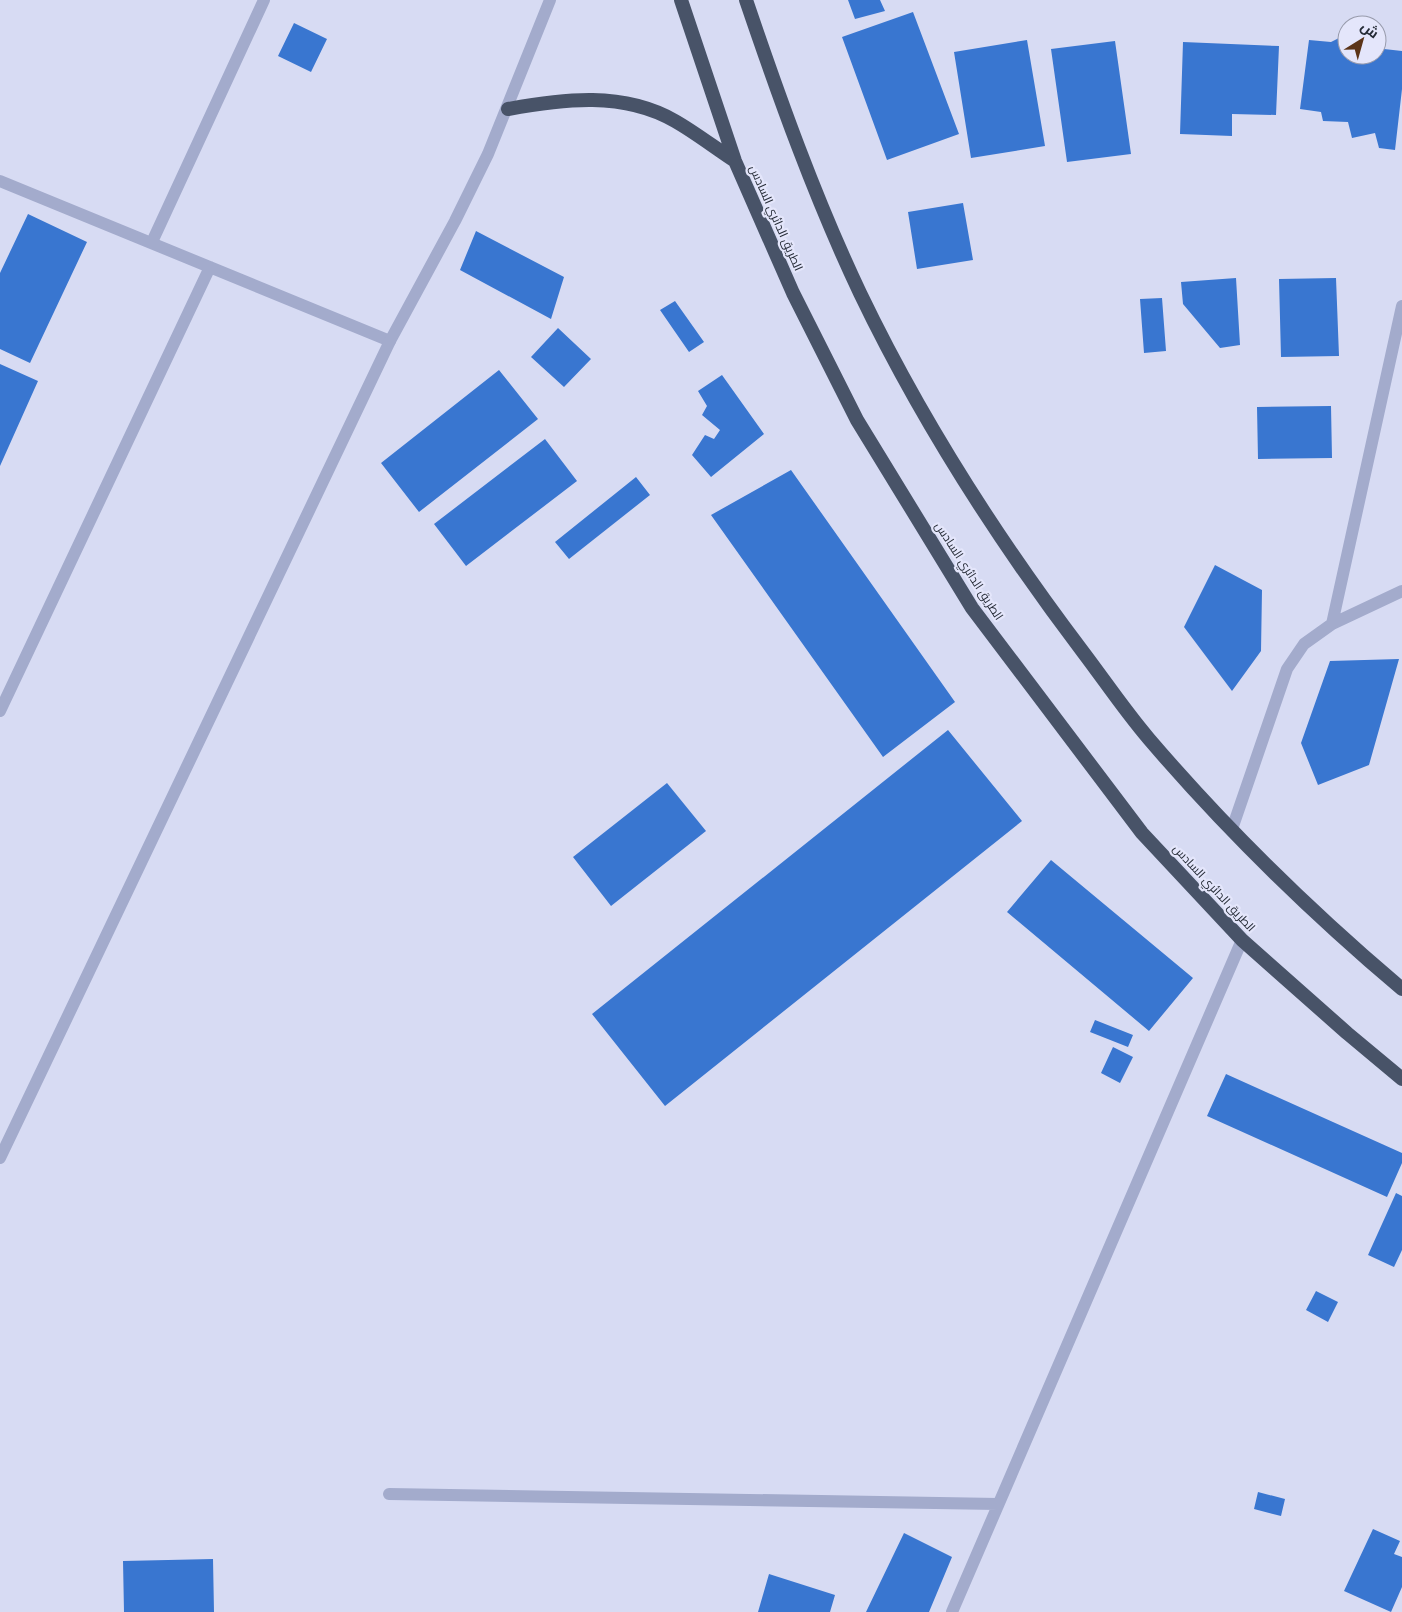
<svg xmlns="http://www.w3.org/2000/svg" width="1402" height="1612" font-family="Ubuntu,Cairo,sans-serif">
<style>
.building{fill:#3976d0}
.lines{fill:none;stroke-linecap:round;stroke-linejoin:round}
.minor{stroke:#a3abcc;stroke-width:12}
.tertiary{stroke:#a3abcc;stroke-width:12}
.trunk{stroke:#485368;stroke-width:14}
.labels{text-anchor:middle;stroke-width:4.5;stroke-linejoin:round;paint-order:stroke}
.street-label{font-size:12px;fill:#252b36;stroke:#e4e6fb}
</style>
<rect width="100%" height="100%" fill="#d7dbf3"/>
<path class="building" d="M848,0H880L885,11L855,19Z
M913,12L959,134L887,160L842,37Z
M294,23L327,39L311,72L278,56Z
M1347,34V55H1377V45L1384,49L1402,51V89L1395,150L1379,148L1375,133L1352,138L1348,122L1323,121L1321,112L1300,109L1309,40L1331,42Z
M1027,40L1045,146L971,158L954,52Z
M1115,41L1131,154L1067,162L1051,49Z
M1183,42L1279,46L1276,115L1232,114V136L1180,134Z
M963,203L973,260L917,269L908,212Z
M28,214L87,242L30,363L0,349V273Z
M476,231L564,277L551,319L460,270Z
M1236,278L1240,345L1220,348L1183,304L1181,282Z
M1336,278L1339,356L1281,357L1279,279Z
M1162,298L1166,351L1144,353L1140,299Z
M675,301L704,342L689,352L660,310Z
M558,328L591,359L564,387L531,357Z
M0,364L38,381L0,466Z
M499,370L538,419L419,512L381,463Z
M722,375L764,434L711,477L692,455L705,435L714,439L720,430L702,415L707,406L698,391Z
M1331,406L1332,458L1258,459L1257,407Z
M545,439L577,481L466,566L434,524Z
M791,470L955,702L883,757L711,515Z
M636,477L650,495L569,559L555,542Z
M1215,565L1262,590L1261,651L1232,691L1184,627Z
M1399,659L1369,765L1318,785L1301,743L1330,661Z
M948,730L1022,821L665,1106L592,1014Z
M667,783L706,831L611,906L573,857Z
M1051,860L1193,978L1149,1031L1007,912Z
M1095,1020L1133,1035L1128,1047L1090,1032Z
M1113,1047L1133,1057L1120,1083L1101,1073Z
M1226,1074L1402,1153V1163L1387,1197L1207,1116Z
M1396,1193L1402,1196V1250L1394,1267L1368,1255Z
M1316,1291L1338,1302L1328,1322L1306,1310Z
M1258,1492L1285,1499L1281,1516L1254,1509Z
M1373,1529L1400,1541L1394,1554L1402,1557V1587L1391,1612L1344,1591Z
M904,1533L952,1557L929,1612H866Z
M213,1559L214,1612H124L123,1561Z
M769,1574L835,1595L830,1612H758Z"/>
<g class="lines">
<path class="minor" d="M0,181L390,341
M152,242L264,0
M1332,624L1402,306
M0,711L210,267
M1232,829L1287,669L1304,644L1332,624L1402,591
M389,1494L998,1504
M952,1612L1242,940"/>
<path class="tertiary" d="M0,1158L390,341L455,221L488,154L550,0"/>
<path class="trunk" d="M681,0L735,161L793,293L857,420L972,608L1142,833L1242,940L1347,1033L1402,1079
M746,0C780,100 815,198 860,293C921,420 998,540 1083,652C1105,681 1125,711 1149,739C1226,829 1311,912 1402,989
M508,109C563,99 623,91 675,121C696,133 715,148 735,161"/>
</g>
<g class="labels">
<g class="street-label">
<text transform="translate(776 218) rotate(66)" y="4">الطريق الدائري السادس</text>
<text transform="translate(969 571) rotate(57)" y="4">الطريق الدائري السادس</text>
<text transform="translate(1214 888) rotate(47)" y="4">الطريق الدائري السادس</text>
</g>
</g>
<g transform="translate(1362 40) rotate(37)"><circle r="24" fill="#e4e6fb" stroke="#989bac"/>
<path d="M0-4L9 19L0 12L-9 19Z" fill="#5b3418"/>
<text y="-8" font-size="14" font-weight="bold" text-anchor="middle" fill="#252b36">ش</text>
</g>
</svg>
